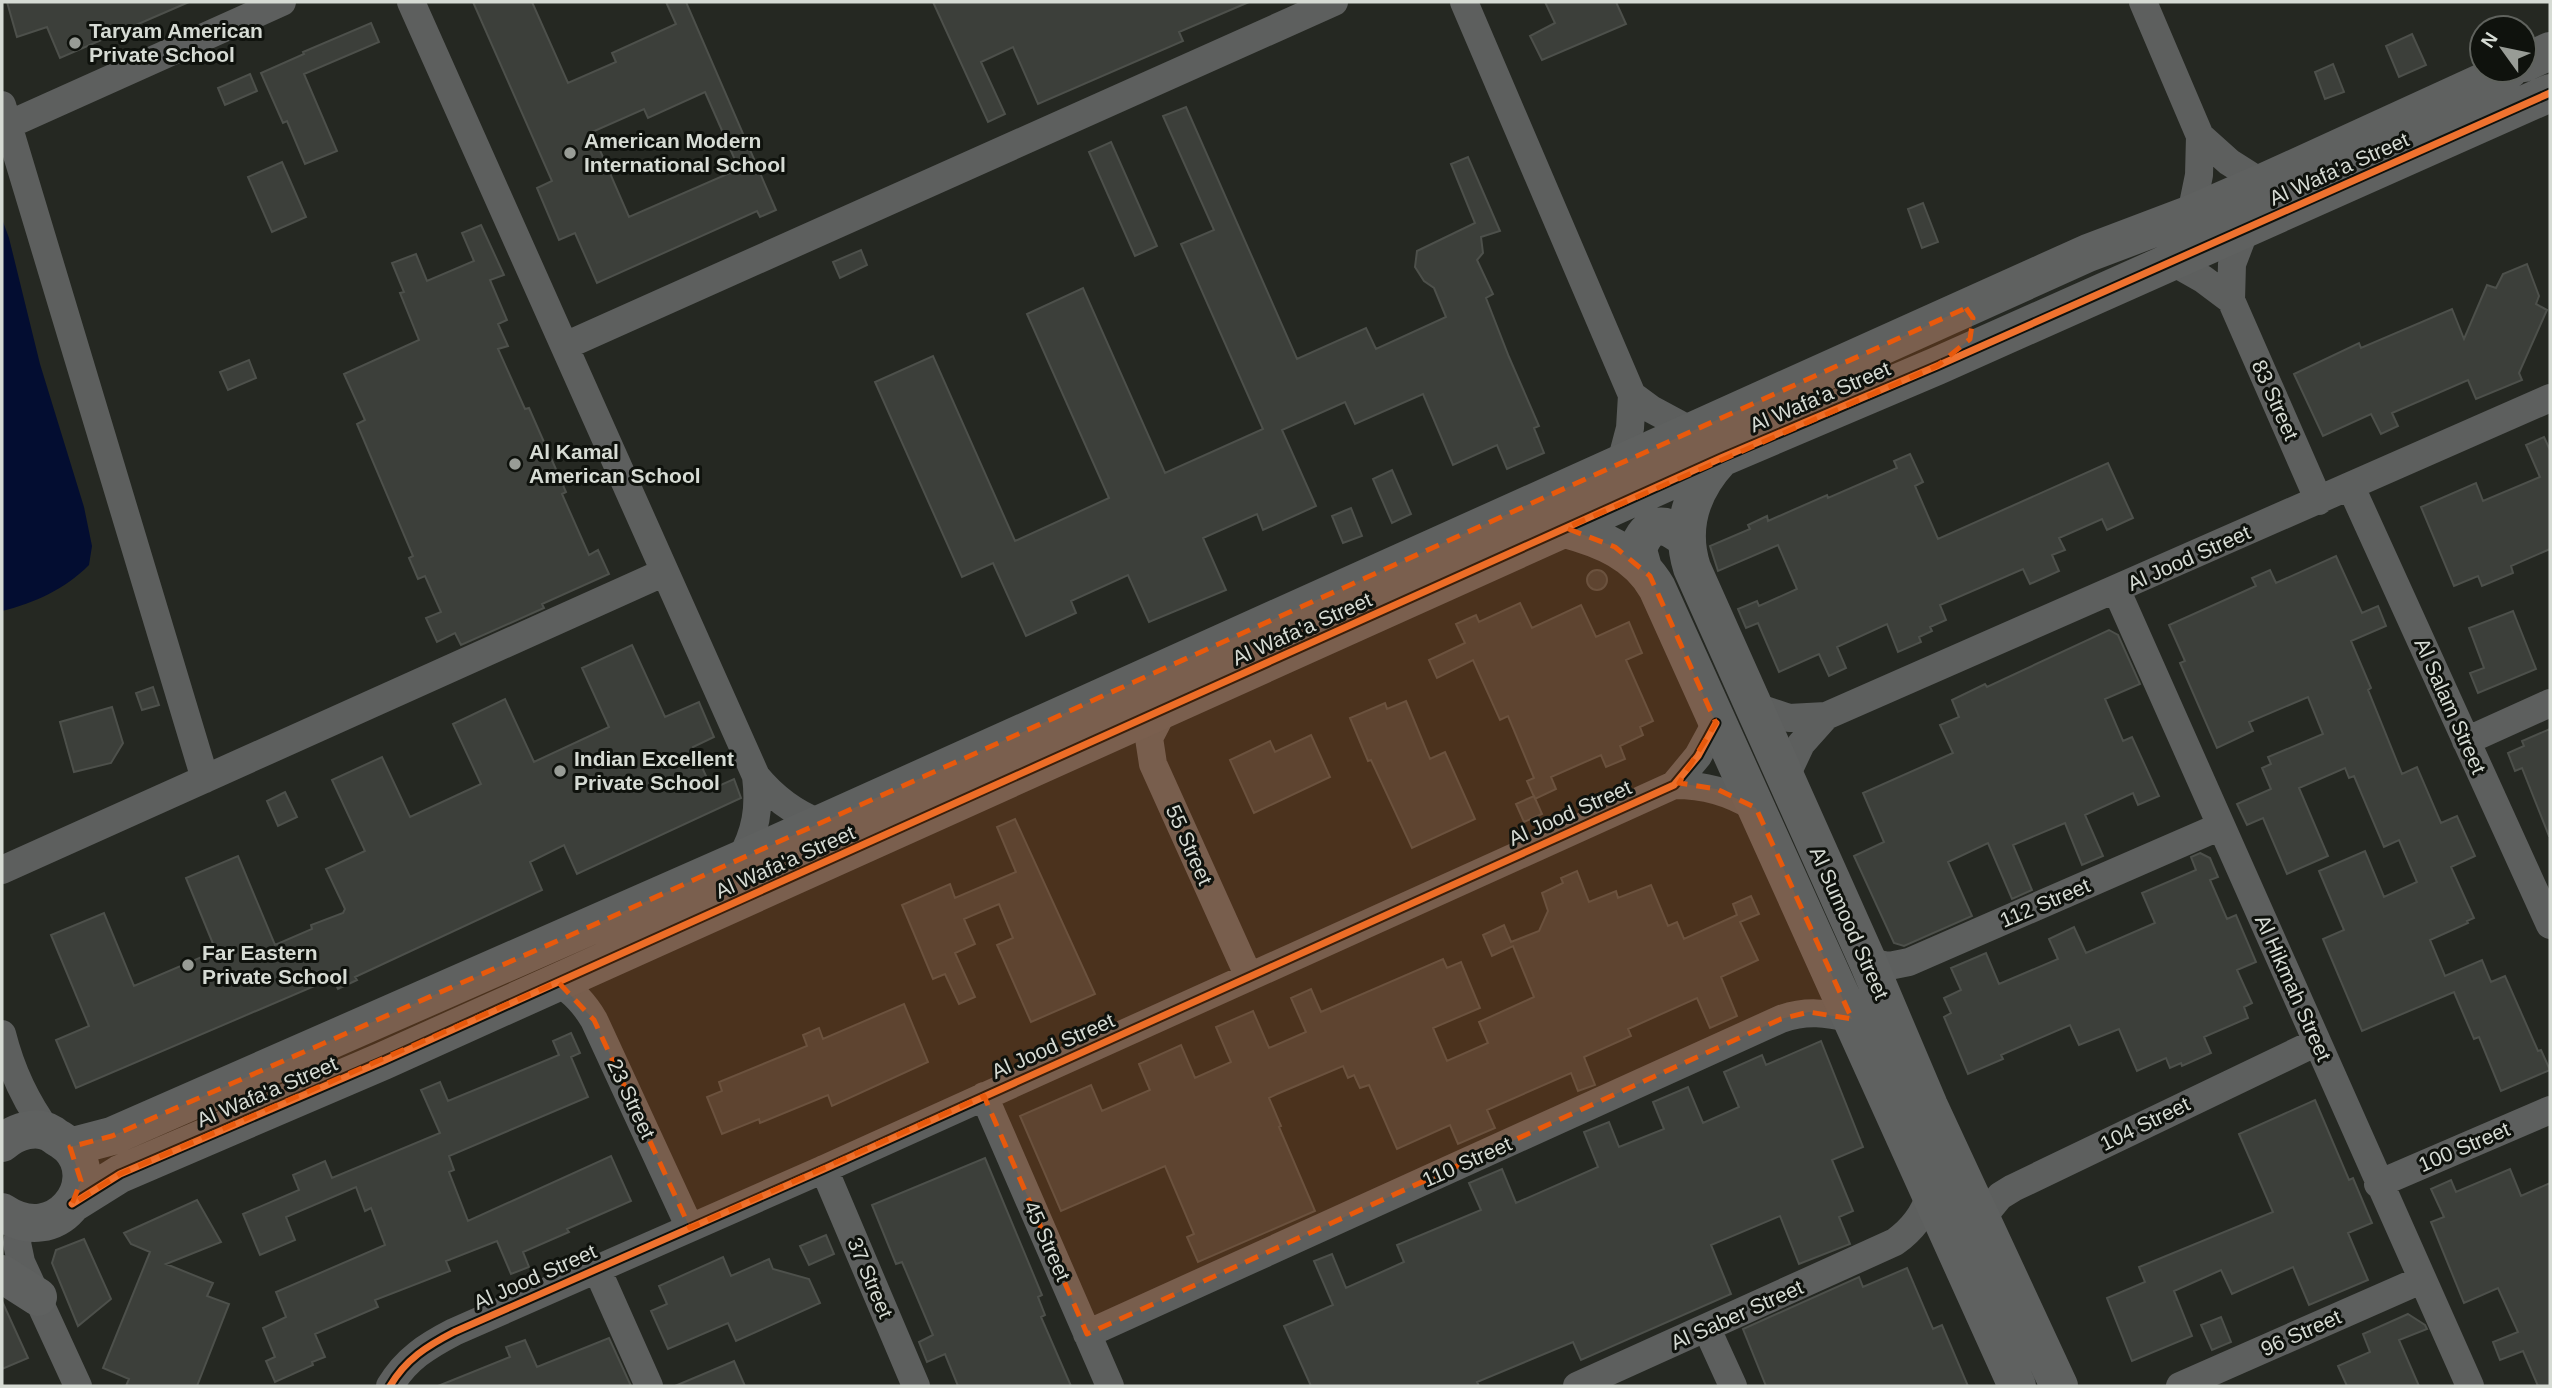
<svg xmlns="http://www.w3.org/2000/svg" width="2552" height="1388" font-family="Helvetica,sans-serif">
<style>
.water{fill:#030d31}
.building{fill:#3c3f3a;stroke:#4d504b;stroke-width:2;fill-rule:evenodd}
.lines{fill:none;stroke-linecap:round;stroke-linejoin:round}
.street{stroke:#5d5f5e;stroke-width:28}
.secondary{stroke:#5f6160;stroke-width:38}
.cycleway-casing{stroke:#0f120d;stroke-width:11}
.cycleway{stroke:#ef722f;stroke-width:7}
.marked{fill:#e8590c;fill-opacity:0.2;stroke:#e8590c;stroke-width:5;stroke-dasharray:14 9;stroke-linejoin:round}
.poi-dot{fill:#989c96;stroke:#0f120d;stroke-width:2.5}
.labels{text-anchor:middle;stroke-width:6;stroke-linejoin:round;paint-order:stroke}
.poi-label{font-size:21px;font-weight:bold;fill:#d6dbd4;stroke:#0f120d;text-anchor:start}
.street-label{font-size:21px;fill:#d6dbd4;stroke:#0f120d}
</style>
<rect width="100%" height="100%" fill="#252822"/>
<path class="water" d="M2,219L9,238L40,364L84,507L92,546L89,565C65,589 35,603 2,611Z"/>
<path class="building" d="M7,2H189L60,58L47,27L17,37Z
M473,2H532L568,83L616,62L612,53L676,24L666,2H686L776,210L760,217L757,211L597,283L575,233L559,240L537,188L552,181ZM705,92L739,169L629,217L592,132L644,109L648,118Z
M933,2H1249L1179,32L1183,41L1038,104L1013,47L981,62L1005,114L988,122Z
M1545,2H1616L1626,24L1542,60L1530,36L1555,23Z
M371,23L379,42L304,74L337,151L305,164L287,121L283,123L261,73L304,54L303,52Z
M2412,34L2426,65L2399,77L2386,46Z
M2333,64L2344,92L2325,99L2315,72Z
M250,74L257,91L225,105L218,88Z
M1186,107L1297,359L1366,328L1376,349L1446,317L1434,288L1424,281L1415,267L1417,251L1475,223L1451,164L1468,157L1500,231L1481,237L1483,253L1477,260L1493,294L1486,298L1509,357L1539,426L1534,428L1544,453L1507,469L1497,445L1453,465L1423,394L1355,424L1345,402L1282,430L1316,506L1263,530L1257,514L1203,538L1226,590L1149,622L1128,575L1071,601L1076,613L1026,636L993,563L962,577L875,382L933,356L1015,541L1109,498L1027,314L1083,288L1165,473L1263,429L1181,244L1214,230L1163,116Z
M1111,142L1157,246L1135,256L1089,152Z
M282,162L306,217L272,232L248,177Z
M1923,203L1938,242L1922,248L1908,209Z
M481,225L504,275L490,280L507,320L498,324L508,346L498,349L525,409L529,408L566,492L562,494L589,555L598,550L609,574L542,604L544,608L461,645L455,633L437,642L426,618L441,612L425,576L418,579L409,558L413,556L357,424L365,420L344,374L419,340L400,293L404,292L392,263L416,254L427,281L474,261L462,233Z
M861,250L867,265L840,278L833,262Z
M2527,264L2539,296L2536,304L2547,310L2519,373L2522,380L2476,399L2468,380L2392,413L2398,426L2381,434L2371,414L2323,436L2294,374L2359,343L2361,348L2452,309L2464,339L2487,285L2496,288L2503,274Z
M249,360L256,378L228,390L220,372Z
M2544,437L2550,450V549L2511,566L2513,573L2482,586L2478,576L2454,586L2421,507L2476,483L2483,501L2540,477L2526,445Z
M1910,454L1923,482L1915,486L1938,539L2108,463L2133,518L2107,530L2102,519L2059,538L2065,550L2052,555L2059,571L2030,584L2023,569L1940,605L1946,620L1930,627L1932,631L1919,637L1921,642L1898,652L1887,624L1837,647L1846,668L1829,676L1819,654L1779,672L1758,623L1746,628L1738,609L1757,601L1759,606L1797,589L1778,545L1718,571L1710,546L1750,529L1748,525L1767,516L1768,521L1827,495L1828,498L1897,468L1894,461Z
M1392,470L1411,514L1392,523L1373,479Z
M1351,508L1362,536L1343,543L1332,516Z
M2336,556L2362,613L2378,606L2386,626L2351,641L2371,688L2368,690L2402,774L2417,767L2441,823L2457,816L2475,856L2451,867L2474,918L2467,921L2468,923L2430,940L2445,976L2482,960L2491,982L2505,976L2538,1051L2541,1050L2550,1070L2501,1091L2479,1037L2474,1039L2454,992L2362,1031L2323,939L2344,930L2319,871L2365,851L2384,897L2417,882L2399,840L2384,847L2354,776L2349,778L2345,768L2299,788L2328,856L2287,874L2263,818L2247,825L2237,804L2271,789L2262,768L2271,764L2268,757L2323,734L2308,697L2249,722L2253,731L2217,748L2180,663L2185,661L2169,625L2256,586L2252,578L2270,570L2276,583Z
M1587 580a10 10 0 1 1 20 0a10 10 0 1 1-20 0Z
M1520,603L1532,628L1581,605L1596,637L1629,622L1642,653L1626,660L1653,721L1640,727L1643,735L1620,746L1625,759L1606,767L1601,755L1551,777L1556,789L1535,799L1527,781L1534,778L1508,716L1500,720L1473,660L1437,678L1429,660L1465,643L1456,624L1476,615L1479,622Z
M2513,611L2536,669L2478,693L2470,673L2484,668L2469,628Z
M2109,630L2118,635L2140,684L2105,699L2123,741L2132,737L2159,796L2138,805L2133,793L2085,815L2103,856L2082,865L2065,823L2013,845L2032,890L2012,899L1988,843L1948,862L1972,916L1904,946L1894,943L1854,856L1884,842L1863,793L1953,753L1940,725L1959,717L1952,700L1985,684L1987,687Z
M632,645L665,717L699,702L714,737L693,747L700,763L712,789L734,779L741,798L577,874L564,845L530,862L542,890L355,977L357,980L338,989L333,978L76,1088L56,1040L89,1026L51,935L104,913L134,986L216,951L186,878L238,856L275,945L312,929L311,925L343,913L345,909L326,869L365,851L332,780L382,757L410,817L481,784L453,724L505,699L534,762L609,727L582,668Z
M153,687L159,705L142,710L136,693Z
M1406,701L1430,759L1445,752L1475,819L1412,848L1371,760L1368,761L1350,718L1385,703L1387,709Z
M112,707L123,743L111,763L74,772L60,722Z
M2550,729V836H2549L2522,768L2515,771L2508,753L2524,746L2522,741Z
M1311,735L1330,777L1254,813L1230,760L1270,741L1275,752Z
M285,792L297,817L278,826L267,801Z
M1534,796L1542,814L1524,822L1516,804Z
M1015,819L1095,994L1031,1022L997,945L1013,938L999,904L964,919L975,944L955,953L975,997L959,1004L945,974L933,979L902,905L950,884L955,898L1016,872L997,827Z
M2200,853L2210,858L2218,877L2210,880L2227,919L2236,915L2256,962L2237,970L2252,1003L2244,1007L2248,1018L2204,1037L2211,1053L2182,1066L2181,1063L2170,1068L2166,1058L2137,1071L2119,1029L2079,1045L2070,1025L2001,1055L2003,1059L1968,1074L1944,1017L1951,1013L1944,998L1961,990L1951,968L1986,953L1999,984L2058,959L2049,939L2074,927L2086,953L2155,923L2142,893L2196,870L2191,857Z
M1577,871L1589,902L1616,891L1618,898L1651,885L1668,926L1677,922L1684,939L1737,915L1733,904L1751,896L1759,914L1740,922L1758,960L1721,977L1737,1016L1710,1028L1697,998L1628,1029L1631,1036L1584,1057L1595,1085L1578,1091L1571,1073L1487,1110L1495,1128L1458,1144L1450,1125L1397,1149L1369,1085L1360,1088L1354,1075L1348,1078L1343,1066L1277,1094L1269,1098L1281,1126L1279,1127L1315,1211L1198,1262L1187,1237L1194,1234L1165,1166L1061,1211L1020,1116L1091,1085L1102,1111L1150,1090L1139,1064L1181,1045L1195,1078L1231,1062L1216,1027L1253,1011L1269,1048L1306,1032L1291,998L1311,989L1321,1012L1443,959L1447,968L1461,962L1480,1008L1433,1028L1447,1061L1488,1043L1479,1022L1534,997L1513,946L1492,956L1483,935L1504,925L1511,942L1539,931L1548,911L1542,893L1563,883L1561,878Z
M904,1004L928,1062L832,1106L828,1095L760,1123L759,1119L722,1134L707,1097L722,1091L719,1082L807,1046L803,1035L819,1028L823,1039Z
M571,1033L580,1053L571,1057L588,1097L449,1156L454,1170L449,1172L468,1221L611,1156L631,1201L567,1229L569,1232L523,1252L529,1267L511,1274L497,1241L446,1261L450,1271L375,1300L378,1307L315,1334L325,1357L312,1362L313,1365L275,1382L266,1361L275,1357L263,1328L286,1317L276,1292L385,1245L371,1208L365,1211L356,1187L286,1217L295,1240L260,1255L243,1214L299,1190L293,1175L325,1161L332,1178L440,1133L421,1090L440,1082L448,1101L559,1055L553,1041Z
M1821,1041L1863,1147L1832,1160L1853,1211L1839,1217L1850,1244L1799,1264L1780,1216L1711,1245L1731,1294L1581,1360L1573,1342L1477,1382L1479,1386H1311L1284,1326L1333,1305L1314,1261L1332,1254L1346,1288L1404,1262L1397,1245L1481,1210L1469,1183L1502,1169L1516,1203L1598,1167L1584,1132L1609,1122L1619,1147L1664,1129L1653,1102L1688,1087L1703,1123L1739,1107L1724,1072L1762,1055L1766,1065Z
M2315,1100L2349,1180L2353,1178L2372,1223L2348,1233L2368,1280L2309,1305L2293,1267L2232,1294L2221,1270L2174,1291L2192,1336L2132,1361L2107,1298L2145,1282L2139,1267L2273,1212L2239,1134Z
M985,1158L1042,1295L1038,1297L1045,1315L1041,1317L1071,1386H958L945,1354L927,1362L919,1342L933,1335L902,1262L896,1264L872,1205Z
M2510,1169L2521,1196L2550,1183V1386H2538L2523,1351L2500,1360L2493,1342L2518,1332L2498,1288L2464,1303L2431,1222L2444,1217L2431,1189L2451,1180L2456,1192Z
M197,1200L221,1242L166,1264L213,1283L207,1296L229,1304L197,1386H126L129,1379L103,1368L150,1252L131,1244L124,1233Z
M826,1235L834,1254L809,1265L800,1246Z
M84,1239L111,1299L78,1326L52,1263L56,1250Z
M723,1257L731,1276L769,1259L773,1269L809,1279L820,1303L736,1341L728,1323L668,1349L651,1311L667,1304L659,1286Z
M1907,1268L1933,1329L1942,1325L1968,1386H1766L1743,1329L1859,1277L1863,1287Z
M2,1301L28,1358L2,1369Z
M2408,1314L2425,1325L2427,1329L2399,1340L2419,1386H2347L2338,1366L2370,1352L2363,1334Z
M2221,1317L2231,1342L2212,1350L2201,1325Z
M609,1338L631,1386H438L510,1357L506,1347L525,1340L537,1367Z
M734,1361L745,1386H675Z"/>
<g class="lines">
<path class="street" d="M411,2L756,776C774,798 794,813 820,823
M1464,2L1632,395L1630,428L1621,462
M2143,2L2200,136L2199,175L2191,214
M2,105L205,779
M8,125L282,2
M2200,136L2229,162L2262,183
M2245,230L2232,264L2231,300L2319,501
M2173,262L2203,279L2231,300
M565,346L1334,2
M1632,395L1651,409L1690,430
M2351,487L2550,925
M2116,589L2470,1386
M1753,706L1789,718L1826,716L2550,398
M1163,711L1149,738L1153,764L1249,977
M2466,741L2550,703
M1785,778L1801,744L1826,716
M1674,785C1705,785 1729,792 1756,808
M740,860C756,832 760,808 756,776
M2,870L665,572
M1868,962L1889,966L1909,962L2221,826
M558,982C574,993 584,1003 594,1020L690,1228
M2,1034C11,1070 25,1101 48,1132
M984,1096L1110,1386
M824,1169L916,1386
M2378,1184L2550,1110
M1982,1218L2000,1196L2013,1188L2317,1042
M21,1223L17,1243L21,1262L78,1386
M597,1269L649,1386
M1707,1329L1733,1386
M1087,1334L1781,1019C1807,1010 1826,1013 1852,1019
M390,1386C406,1359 427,1346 454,1332L824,1169L1674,785L1698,756L1716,723
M1577,1386L1895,1242C1913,1229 1923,1215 1930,1195
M2180,1386L2421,1280"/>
<path class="secondary" d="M2524,63L2550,51
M1721,458C1692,489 1679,527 1692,568L1868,962L1929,1106L2059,1386
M1565,529C1602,539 1637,553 1657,588L2017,1386
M1643,568L1638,550C1646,520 1668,521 1687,541
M2,1143C15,1132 36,1124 52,1134C57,1138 65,1142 70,1147C104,1183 57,1249 2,1212
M70,1147L112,1136L740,860L2088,253L2191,214L2262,183L2509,70
M72,1204L120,1174L383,1061L1721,458L1937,366L2550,93
M2,1274L38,1297"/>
<g class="cycleway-casing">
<path id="cycleway" d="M72,1204L120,1174L383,1061L1721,458L1937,366L2550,93
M390,1386C406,1359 427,1346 454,1332L824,1169L1674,785L1698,756L1716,723"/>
</g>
<use href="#cycleway" class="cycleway"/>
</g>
<path class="marked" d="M1966,308L1973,318L1970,339L1937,366L1566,528L1615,547L1650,576L1716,723L1679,783L1717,789L1756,808L1852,1019L1809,1012L1781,1019L1087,1334L984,1096L690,1228L594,1020L558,982L120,1174L72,1204L81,1181L70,1147L112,1136L580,931Z"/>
<g class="poi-dot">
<circle cx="75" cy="43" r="7"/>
<circle cx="570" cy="153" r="7"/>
<circle cx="515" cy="464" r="7"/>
<circle cx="560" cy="771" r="7"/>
<circle cx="188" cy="965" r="7"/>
</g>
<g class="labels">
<g class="poi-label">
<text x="89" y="38">Taryam American<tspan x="89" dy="24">Private School</tspan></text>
<text x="584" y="148">American Modern<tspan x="584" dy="24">International School</tspan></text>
<text x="529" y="459">Al Kamal<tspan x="529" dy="24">American School</tspan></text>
<text x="574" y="766">Indian Excellent<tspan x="574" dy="24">Private School</tspan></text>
<text x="202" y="960">Far Eastern<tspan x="202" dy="24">Private School</tspan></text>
</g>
<g class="street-label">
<text transform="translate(2339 169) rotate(-24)" y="7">Al Wafa'a Street</text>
<text transform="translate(1820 397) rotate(-23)" y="7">Al Wafa'a Street</text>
<text transform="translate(2275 400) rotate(66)" y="7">83 Street</text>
<text transform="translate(2189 558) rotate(-24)" y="7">Al Jood Street</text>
<text transform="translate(1302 629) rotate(-24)" y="7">Al Wafa'a Street</text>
<text transform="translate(2450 706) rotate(66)" y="7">Al Salam Street</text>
<text transform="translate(1570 813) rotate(-24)" y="7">Al Jood Street</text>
<text transform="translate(1189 845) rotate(66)" y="7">55 Street</text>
<text transform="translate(785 862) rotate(-24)" y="7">Al Wafa'a Street</text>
<text transform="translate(2045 903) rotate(-23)" y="7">112 Street</text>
<text transform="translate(1849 923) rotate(66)" y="7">Al Sumood Street</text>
<text transform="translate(2293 988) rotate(66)" y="7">Al Hikmah Street</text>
<text transform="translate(1053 1046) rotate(-24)" y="7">Al Jood Street</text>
<text transform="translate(267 1092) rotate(-23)" y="7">Al Wafa'a Street</text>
<text transform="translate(631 1099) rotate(65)" y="7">23 Street</text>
<text transform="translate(2145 1124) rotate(-26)" y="7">104 Street</text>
<text transform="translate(2464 1147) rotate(-23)" y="7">100 Street</text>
<text transform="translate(1467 1162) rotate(-24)" y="7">110 Street</text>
<text transform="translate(1047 1241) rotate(66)" y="7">45 Street</text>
<text transform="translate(535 1277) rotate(-24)" y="7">Al Jood Street</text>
<text transform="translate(870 1278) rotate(67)" y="7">37 Street</text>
<text transform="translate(1737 1315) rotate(-24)" y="7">Al Saber Street</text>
<text transform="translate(2301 1333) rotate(-24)" y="7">96 Street</text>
</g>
</g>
<rect width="2552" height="1388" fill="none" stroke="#d6dbd4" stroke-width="7"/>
<g transform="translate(2503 49) rotate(303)"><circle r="33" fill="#0f120d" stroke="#5f625d" stroke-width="2"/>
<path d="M0-5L12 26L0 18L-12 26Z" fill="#989c96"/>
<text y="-10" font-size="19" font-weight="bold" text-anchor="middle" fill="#d6dbd4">N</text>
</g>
</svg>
